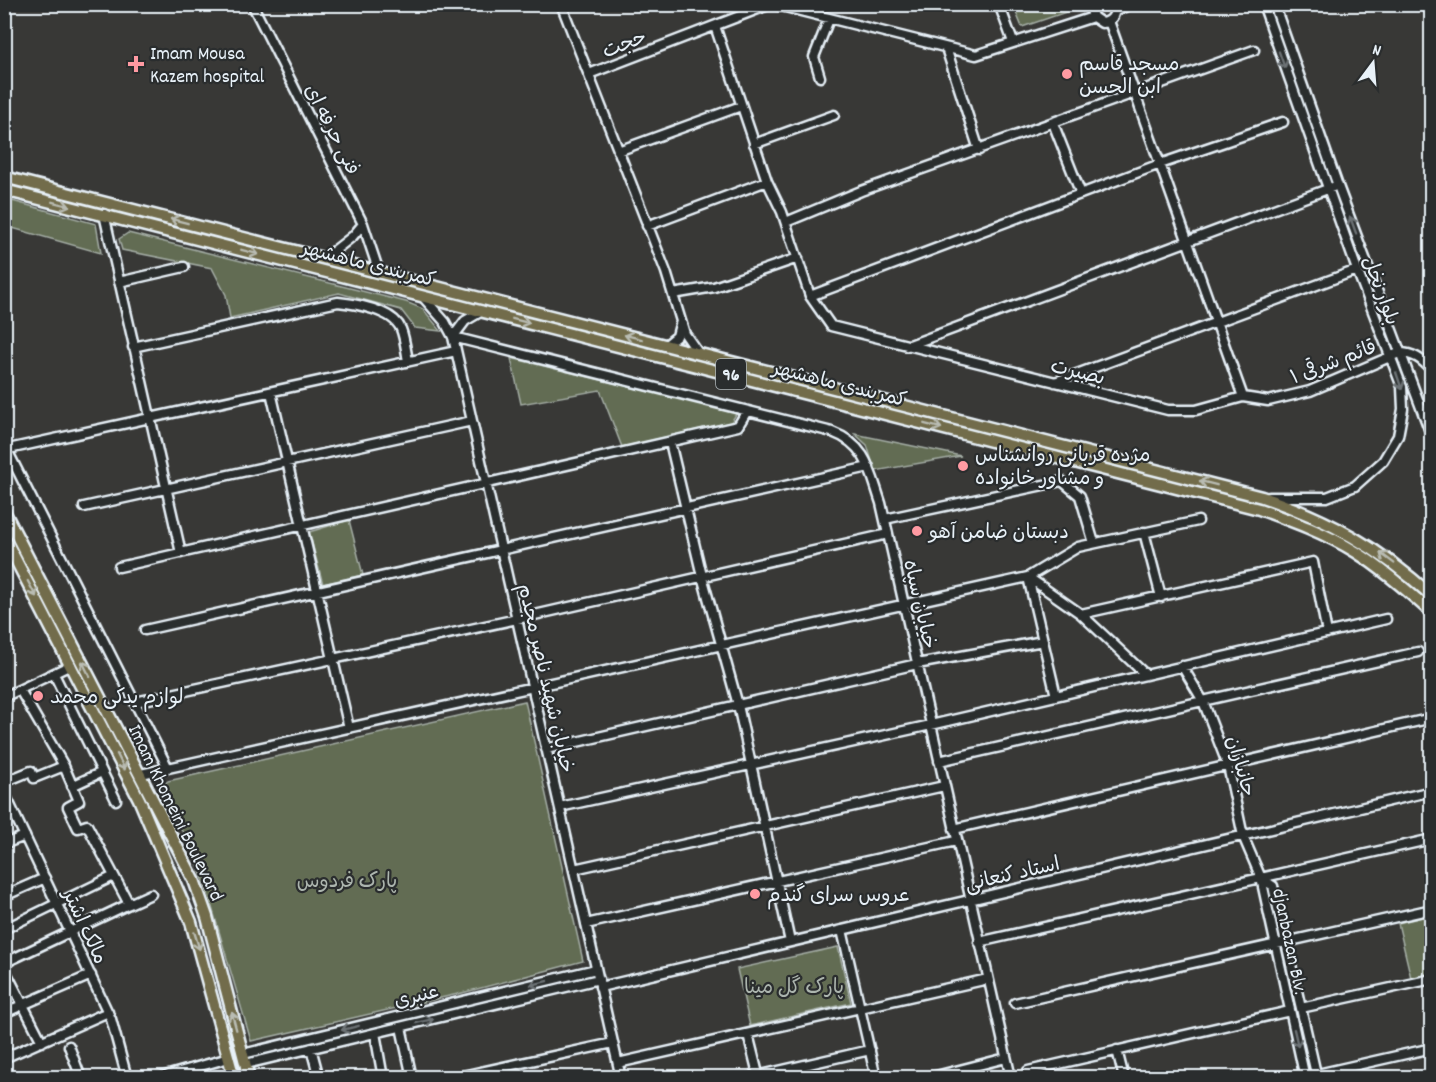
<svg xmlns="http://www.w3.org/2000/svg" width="1436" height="1082" font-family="Dekko,'Playpen Sans Arabic',sans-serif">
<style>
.green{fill:#626c53;stroke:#a5aea6;stroke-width:1.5}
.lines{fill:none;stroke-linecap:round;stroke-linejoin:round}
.minor-casing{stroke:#e8f1f8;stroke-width:13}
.major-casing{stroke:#e8f1f8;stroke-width:15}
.minor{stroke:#2a2d2e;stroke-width:8}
.major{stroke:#726c4b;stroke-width:10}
.oneway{stroke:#6c7275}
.oneway2{stroke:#b9bcb3}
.poi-dot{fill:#ff9aa2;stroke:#2a2d2e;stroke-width:2}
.labels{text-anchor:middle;stroke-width:4.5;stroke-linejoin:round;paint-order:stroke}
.shield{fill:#2a2d2e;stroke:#afb6bb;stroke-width:1.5}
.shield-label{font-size:18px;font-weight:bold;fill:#e8f1f8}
.street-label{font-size:20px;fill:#e8f1f8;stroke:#2a2d2e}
.poi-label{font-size:20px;fill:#e8f1f8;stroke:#2a2d2e;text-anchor:start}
.park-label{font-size:20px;fill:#acb5ae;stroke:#2a2d2e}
</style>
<rect width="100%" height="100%" fill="#383836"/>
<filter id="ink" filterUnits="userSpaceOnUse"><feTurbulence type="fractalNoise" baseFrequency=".0167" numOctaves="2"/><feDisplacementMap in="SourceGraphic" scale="12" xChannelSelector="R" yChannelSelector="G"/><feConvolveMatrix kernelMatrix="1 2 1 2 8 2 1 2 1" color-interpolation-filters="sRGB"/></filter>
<g filter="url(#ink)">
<path class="green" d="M1013,5V4L1079,5L1078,8L1022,27Z
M5,199L96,224L101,253L5,226Z
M128,233L406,302L423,309L441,331L415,328L401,310L339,293L230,318L226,295L212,268L122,250L119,239Z
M511,358L737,413L731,422L622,447L600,390L521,404Z
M855,434L961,456L875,471L867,445Z
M349,520L363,575L323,584L309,532Z
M525,701L583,961L458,994L251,1041L209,897L196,859L164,795C161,789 162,785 168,781Z
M1431,915V973L1411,978L1398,923Z
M838,947L851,1003L750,1026L737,969Z"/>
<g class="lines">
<g class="minor-casing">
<path id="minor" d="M252,4L363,224L379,272
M561,4L666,272L681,321
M773,4L976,55L1093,17
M999,4L1013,42
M1093,4L1091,10L1093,17L1102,23C1112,22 1117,14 1113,4
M1263,4L1357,270L1402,387L1403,409L1398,436L1383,461L1355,486L1327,497H1269
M1274,4L1338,186L1432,437
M1115,11L1131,4
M1109,21L1243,397
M715,26L767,181L782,212L810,296L831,326L1168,410H1196L1243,397L1268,401L1310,391L1399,353C1414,353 1421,359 1432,370
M946,48L979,150
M589,74L771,4
M820,77L814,57L829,19
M1053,123L1081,194
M754,144L834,115
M618,151L741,106
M104,214L181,553
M786,222L861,191L1254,50
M647,226L767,181
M325,258L353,236L363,224
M119,282L184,267
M673,294L714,287L798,258
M810,296L1160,164L1283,122
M423,297L445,322L453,337L621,1078
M453,337L832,432C867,445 870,471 881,503L1011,1078
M453,337L465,321L482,311
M666,345L677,336L681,321L685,334L699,354
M907,346L1333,187
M133,347L338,302C356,304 393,310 401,329C405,339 406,351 408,361
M1055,382L1357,270
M271,392L349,728
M670,442L702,576L738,705L790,942
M4,450L456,351
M7,450L168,768
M84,507L472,421
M885,519L1062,481L1080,496L1094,543
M1144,532L1161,597
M119,567L738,426L747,411
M1028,577L1081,614L1146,675
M1028,577L1056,696
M1081,614L1313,562L1327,633
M145,630L869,467
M1182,666L1203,701L1228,766L1243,836L1261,878L1305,1078
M54,674L116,800
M4,697L71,665
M135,702L517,619L888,534
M546,749L917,664L1043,641
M939,761L1418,652
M141,774L1028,577L1078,547L1198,521
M4,782L31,771L34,778L64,766
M72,786L102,772
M4,792L111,1019L127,1078
M560,807L931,725L1386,619
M954,829L1432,718
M4,844L25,836
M574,869L944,786
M1261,878L1273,886L1317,1078
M4,896L45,878
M129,904L151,894
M586,924L956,841
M4,929L114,876
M842,930L876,1078
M979,942L1432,839
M4,963L129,904L87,825L78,828L68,807L79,801L64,766L20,690
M4,968L42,1042
M600,987L1432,791
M1015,1003L1432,909
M1301,1008L1432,979
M4,1013L91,975
M401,1027L412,1078
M375,1033L383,1078
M748,1034L759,1078
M69,1046L81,1078
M311,1048L319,1078
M1117,1050L1124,1078
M243,1054L596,969
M4,1058L108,1012
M618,1063L988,979
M246,1064L599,979
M1028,1071L1290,1011
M1313,1075L1432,1048
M158,1078L229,1058
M453,1078L613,1043
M748,1078L870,1050
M928,1078L1006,1058"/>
</g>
<g class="major-casing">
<path id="major" d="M4,177L1262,497C1330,520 1378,547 1432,596
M4,190L1259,509C1292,521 1325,533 1356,552C1383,569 1408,591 1432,613
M4,511L194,880L207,917L249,1078
M4,537L139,799L191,922L234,1078"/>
</g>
<use href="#minor" class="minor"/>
<use href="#major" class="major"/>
</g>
<defs><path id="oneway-shaft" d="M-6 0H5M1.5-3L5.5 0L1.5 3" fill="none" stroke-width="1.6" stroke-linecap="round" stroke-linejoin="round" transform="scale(1.5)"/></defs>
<g class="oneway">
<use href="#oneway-shaft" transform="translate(1282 60) rotate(70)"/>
<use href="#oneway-shaft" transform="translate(1353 225) rotate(-110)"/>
<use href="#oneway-shaft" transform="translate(1399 381) rotate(71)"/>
<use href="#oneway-shaft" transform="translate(539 983) rotate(166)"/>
<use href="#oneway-shaft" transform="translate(425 1021) rotate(-14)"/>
<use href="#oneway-shaft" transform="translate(350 1028) rotate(166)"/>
<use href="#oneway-shaft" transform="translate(1296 1038) rotate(77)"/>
</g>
<g class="oneway2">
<use href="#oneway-shaft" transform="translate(61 204) rotate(14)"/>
<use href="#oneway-shaft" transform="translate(179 221) rotate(-166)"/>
<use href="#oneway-shaft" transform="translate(250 252) rotate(14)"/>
<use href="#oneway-shaft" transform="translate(521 321) rotate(14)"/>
<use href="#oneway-shaft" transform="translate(633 337) rotate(-166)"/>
<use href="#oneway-shaft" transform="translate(933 426) rotate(14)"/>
<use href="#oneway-shaft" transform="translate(1208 483) rotate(-166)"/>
<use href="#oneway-shaft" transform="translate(1387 558) rotate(-143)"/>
<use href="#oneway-shaft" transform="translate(32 589) rotate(62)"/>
<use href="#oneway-shaft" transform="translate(86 669) rotate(-117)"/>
<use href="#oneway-shaft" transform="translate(121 762) rotate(63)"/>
<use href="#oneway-shaft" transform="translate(197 941) rotate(73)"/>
<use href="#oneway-shaft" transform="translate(234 1021) rotate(-105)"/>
</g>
</g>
<g class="poi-dot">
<path d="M133 55h6v6h6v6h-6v6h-6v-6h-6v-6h6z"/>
<circle cx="1067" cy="74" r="6"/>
<circle cx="963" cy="466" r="6"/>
<circle cx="917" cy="531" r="6"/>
<circle cx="38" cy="696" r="6"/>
<circle cx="755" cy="894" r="6"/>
</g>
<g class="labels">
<rect class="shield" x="716" y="359" width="30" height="30" rx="4.5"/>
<g class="shield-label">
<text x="731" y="380">96</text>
</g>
<g class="street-label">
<text transform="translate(624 43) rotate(-21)" y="7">حجت</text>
<text transform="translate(333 129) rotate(63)" y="7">فنی حرفه ای</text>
<text transform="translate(369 263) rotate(14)" y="7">کمربندی ماهشهر</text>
<text transform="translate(1382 290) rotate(70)" y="7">بلوار نخل</text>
<text transform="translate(1333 361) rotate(-21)" y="7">قائم شرقی ۱</text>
<text transform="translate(1078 371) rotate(14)" y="7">بصیرت</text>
<text transform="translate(840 383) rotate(14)" y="7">کمربندی ماهشهر</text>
<text transform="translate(921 604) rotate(77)" y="7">خیابان سپاه</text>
<text transform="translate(547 678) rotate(77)" y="7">خیابان شهید ناصر مجدم</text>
<text transform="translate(1242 766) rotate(74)" y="7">جانبازان</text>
<text transform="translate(177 812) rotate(64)" y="7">Imam Khomeini Boulevard</text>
<text transform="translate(1012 873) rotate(-13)" y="7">استاد کنعانی</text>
<text transform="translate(86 926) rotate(65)" y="7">مالک اشتر</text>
<text transform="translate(1291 941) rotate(78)" y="7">djanbazan Blv.</text>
<text transform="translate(416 995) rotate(-14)" y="7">عنبری</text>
</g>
<g class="poi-label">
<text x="150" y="59">Imam Mousa<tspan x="150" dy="23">Kazem hospital</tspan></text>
<text x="1079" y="70">مسجد قاسم<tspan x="1079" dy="23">ابن الحسن</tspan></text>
<text x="975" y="461">مژده قربانی روانشناس<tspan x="975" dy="23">و مشاور خانواده</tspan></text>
<text x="929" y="538">دبستان ضامن آهو</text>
<text x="50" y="703">لوازم یدکی محمد</text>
<text x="767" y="901">عروس سرای گندم</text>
</g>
<g class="park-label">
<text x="347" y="887">پارک فردوس</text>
<text x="794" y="993">پارک گل مینا</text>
</g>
</g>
<rect width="1436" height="1082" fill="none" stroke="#2a2d2e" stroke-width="24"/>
<rect x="12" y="12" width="1412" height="1058" fill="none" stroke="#e8f1f8" stroke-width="2" filter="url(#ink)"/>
<g transform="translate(1373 63) rotate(16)" stroke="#2a2d2e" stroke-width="4.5" paint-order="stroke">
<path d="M0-4.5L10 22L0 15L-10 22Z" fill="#e8f1f8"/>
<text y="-9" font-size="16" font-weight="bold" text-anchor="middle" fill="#e8f1f8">N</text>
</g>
</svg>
